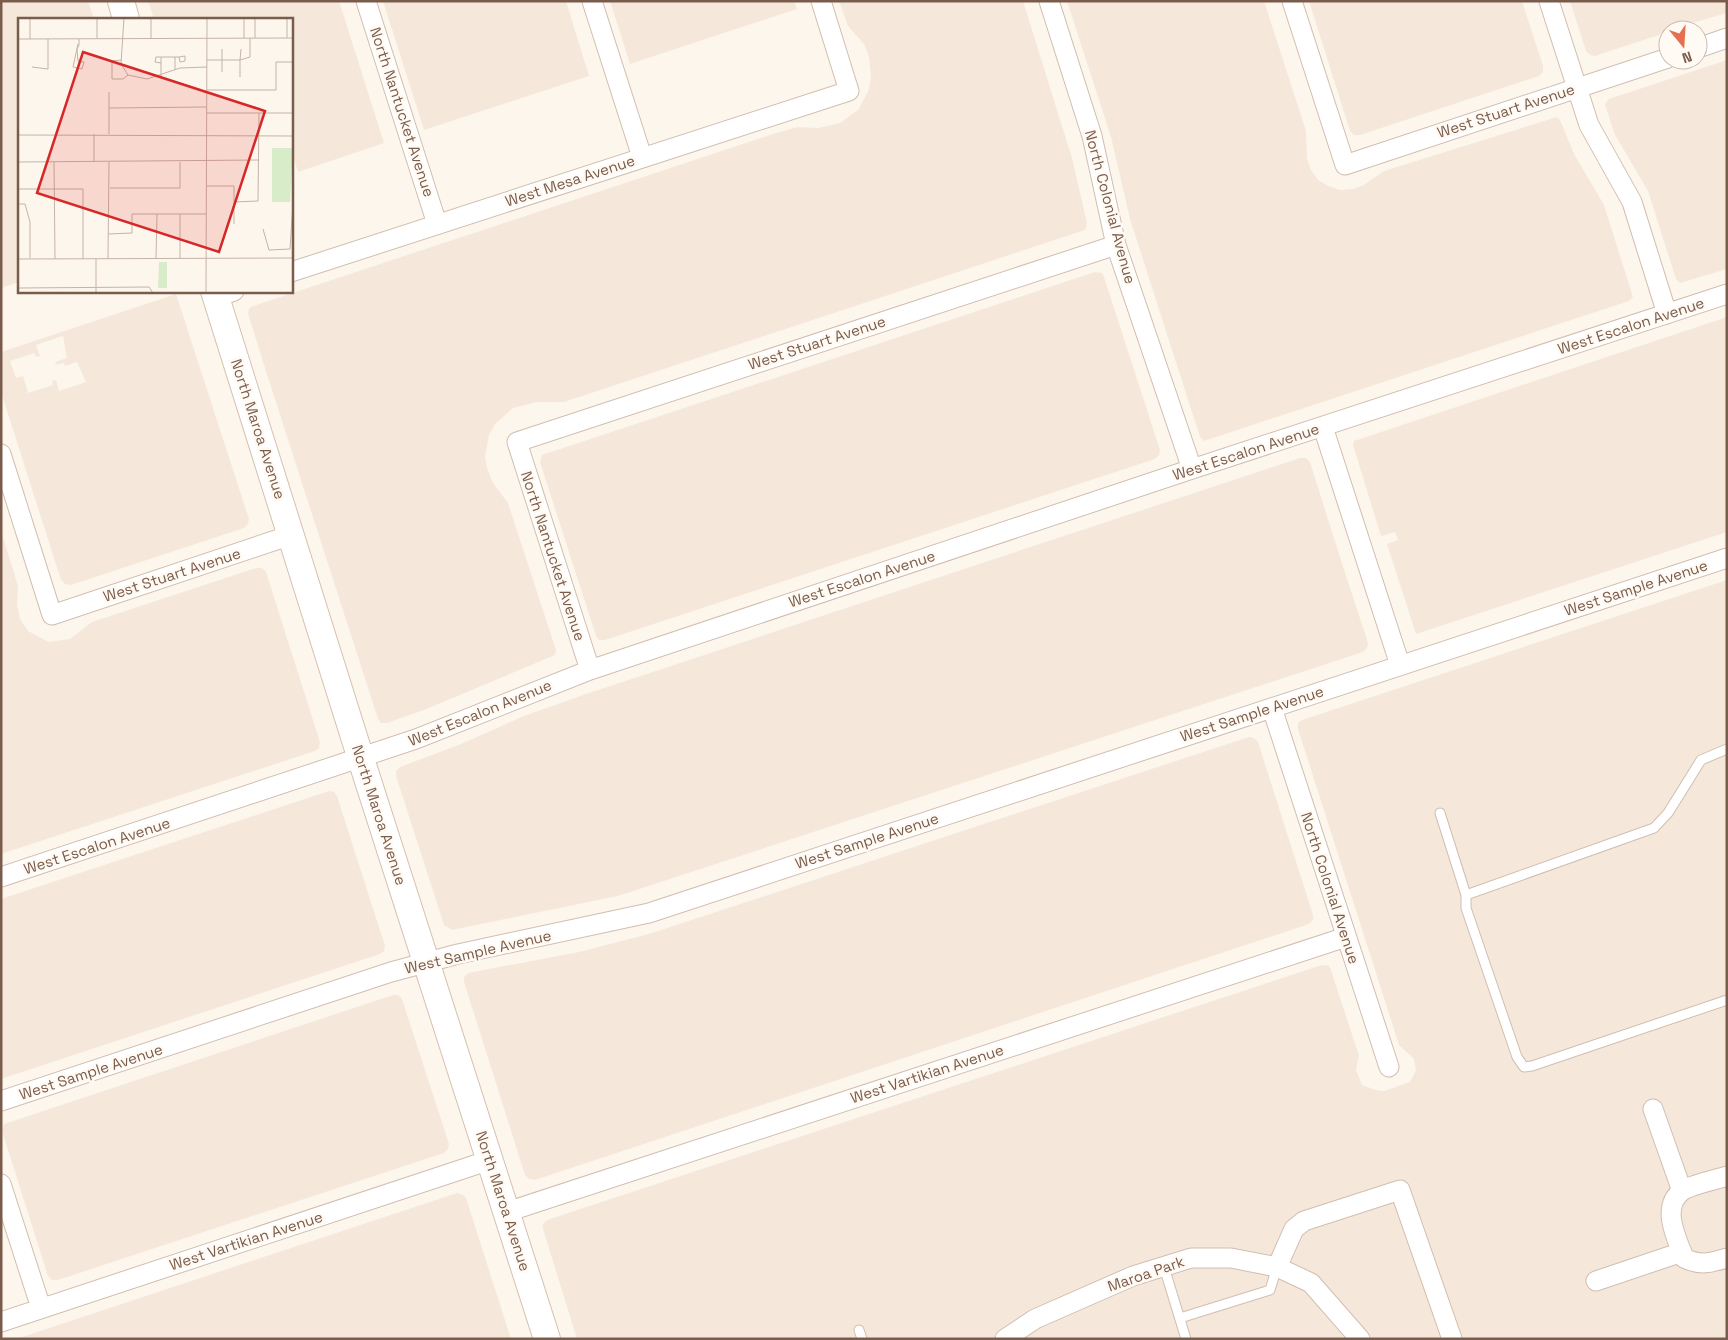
<svg xmlns="http://www.w3.org/2000/svg" width="1728" height="1340" font-family="'Space Grotesk',sans-serif">
<style>
.residential{fill:#f5e8da;fill-rule:evenodd}
.lines{fill:none;stroke-linecap:round;stroke-linejoin:round}
.service-casing{stroke:#d1beb0;stroke-width:11}
.minor-casing{stroke:#d1beb0;stroke-width:21}
.secondary-casing{stroke:#d6c0b0;stroke-width:28}
.service{stroke:#fff;stroke-width:9}
.minor{stroke:#fff;stroke-width:19}
.secondary{stroke:#fff;stroke-width:26}
.labels{text-anchor:middle;stroke-width:5;stroke-linejoin:round;paint-order:stroke}
.street-label{font-size:15px;fill:#7a5c4d;stroke:#fffaf3}
.inset-road{fill:none;stroke:#c5b3a7;stroke-width:1}
.view{fill:#d62828;fill-opacity:0.15;stroke:#d62828;stroke-width:2.5}
.inset-edge{fill:none;stroke:#7a5c4d;stroke-width:2.5}
</style>
<rect width="100%" height="100%" fill="#fdf6ec"/>
<path class="residential" d="M1,1H88L94,19H19V282L1,288Z
M148,1H339L384,143L298,172L294,159H291V19H154Z
M383,1H566L589,76L424,130Z
M610,1H794L797,9L630,64Z
M839,1H1023L1072,158L1087,223L1085,230L564,402H537L513,408L495,424L489,435L485,457L487,468L493,483L508,503L556,650L555,655L424,710L387,723H381L378,719L272,390L248,314L249,309L253,306L776,133L798,127L818,128L840,123L859,109L869,89L871,77L869,57L864,44L848,26Z
M1067,1H1264L1306,131L1307,159L1311,170L1318,180L1328,186L1340,190L1353,189L1364,185L1384,171L1557,117L1560,120L1574,154L1604,205L1633,297L1629,301L1204,441L1200,437L1130,219L1111,137Z
M1309,1H1522L1543,66V72L1539,76L1360,135H1354L1350,131Z
M1570,1H1727V13L1668,30V32L1595,56L1590,55L1586,51Z
M1727,60V269L1680,283L1676,279L1648,191L1614,133L1605,104L1609,99Z
M1095,272L1102,273L1104,277L1160,450L1159,455L1155,459L605,640H599L596,636L540,462L542,455Z
M176,294L249,519L248,524L244,528L71,585L65,584L61,580L1,392V352ZM63,336L67,358L55,362L56,365L64,363L65,366L77,362L86,382L59,391L56,380L52,381L53,385L28,393L23,376L16,378L10,361L34,353L36,357L40,356L36,345Z
M1727,317V532L1416,634L1387,544L1398,540L1395,532L1381,536L1353,445L1354,441Z
M1300,458H1306L1310,462L1338,551L1368,643L1367,648L1363,652L618,896L452,930L444,925L396,776V771L400,767L461,744L524,716L583,695Z
M1,531L18,586L17,604L20,619L28,631L49,642L70,639L92,622L256,568H262L266,572L320,742L319,748L315,751L1,854Z
M1727,580V1339H577L543,1229V1224L547,1220L1322,965L1329,966L1331,970L1359,1056L1356,1070L1362,1085L1376,1090L1384,1091L1410,1082L1416,1070L1414,1059L1399,1045L1298,729V723L1302,720Z
M1249,737L1254,738L1258,742L1313,915V920L1309,924L535,1180L529,1179L525,1175L464,982V977L468,973L579,952L649,934Z
M329,791L334,792L337,796L385,946L384,951L380,954L1,1079V899Z
M393,995H398L402,999L449,1144L448,1149L444,1153L58,1280H52L48,1276L2,1131L4,1124Z
M457,1193L463,1195L466,1198L511,1339H16Z"/>
<g class="lines">
<g class="service-casing">
<path id="service" d="M1440,813L1466,895V908L1517,1057L1524,1067L1532,1066L1727,1000
M1466,895L1654,828L1668,813L1701,760L1727,749
M1164,1267L1186,1339
M1180,1318L1270,1290L1277,1267
M859,1330L862,1339"/>
</g>
<g class="minor-casing">
<path id="minor" d="M366,1L437,224
M592,1L642,157
M1049,1L1092,136L1116,245L1192,469
M1292,1L1345,165L1668,58
M1549,1L1589,125L1632,202L1667,314
M1698,48L1727,38
M291,272L849,91L821,1
M216,297L234,291
M1323,427L1400,665
M1,454L52,615L291,535
M590,670L517,442L1116,245
M1272,708L1389,1067
M1,877L416,739L590,670L1192,469L1727,294
M1,1101L391,972L458,954L649,913L1727,558
M1653,1109L1682,1191
M1727,1176C1715,1180 1690,1185 1682,1191C1660,1207 1677,1239 1684,1258C1700,1266 1710,1263 1727,1258
M1,1184L41,1308
M507,1212L1346,937
M1277,1267L1294,1229L1304,1221L1400,1190L1452,1339
M1596,1281L1682,1252
M1,1322L490,1160
M1005,1339L1035,1319L1133,1276L1191,1258H1231L1277,1267L1311,1283L1360,1339"/>
</g>
<g class="secondary-casing">
<path id="secondary" d="M121,1L126,19
M214,291L361,759L547,1339"/>
</g>
<use href="#service" class="service"/>
<use href="#minor" class="minor"/>
<use href="#secondary" class="secondary"/>
</g>
<g class="labels">
<g class="street-label">
<text transform="translate(1506 111) rotate(-18)" y="5">West Stuart Avenue</text>
<text transform="translate(402 112) rotate(72)" y="5">North Nantucket Avenue</text>
<text transform="translate(570 181) rotate(-18)" y="5">West Mesa Avenue</text>
<text transform="translate(1110 207) rotate(75)" y="5">North Colonial Avenue</text>
<text transform="translate(1631 326) rotate(-18)" y="5">West Escalon Avenue</text>
<text transform="translate(817 343) rotate(-18)" y="5">West Stuart Avenue</text>
<text transform="translate(258 429) rotate(72)" y="5">North Maroa Avenue</text>
<text transform="translate(1246 452) rotate(-18)" y="5">West Escalon Avenue</text>
<text transform="translate(553 556) rotate(72)" y="5">North Nantucket Avenue</text>
<text transform="translate(172 575) rotate(-18)" y="5">West Stuart Avenue</text>
<text transform="translate(862 579) rotate(-18)" y="5">West Escalon Avenue</text>
<text transform="translate(1636 588) rotate(-18)" y="5">West Sample Avenue</text>
<text transform="translate(480 713) rotate(-22)" y="5">West Escalon Avenue</text>
<text transform="translate(1252 714) rotate(-18)" y="5">West Sample Avenue</text>
<text transform="translate(379 815) rotate(72)" y="5">North Maroa Avenue</text>
<text transform="translate(867 841) rotate(-18)" y="5">West Sample Avenue</text>
<text transform="translate(97 846) rotate(-18)" y="5">West Escalon Avenue</text>
<text transform="translate(1330 888) rotate(72)" y="5">North Colonial Avenue</text>
<text transform="translate(478 952) rotate(-13)" y="5">West Sample Avenue</text>
<text transform="translate(91 1072) rotate(-18)" y="5">West Sample Avenue</text>
<text transform="translate(927 1074) rotate(-18)" y="5">West Vartikian Avenue</text>
<text transform="translate(503 1201) rotate(72)" y="5">North Maroa Avenue</text>
<text transform="translate(246 1241) rotate(-18)" y="5">West Vartikian Avenue</text>
<text transform="translate(1146 1274) rotate(-19)" y="5">Maroa Park</text>
</g>
</g>
<g transform="translate(18 18)">
<rect width="275" height="275" fill="#fdf6ec"/>
<path d="M254,130H275L272,184H254ZM141,244H149V270H140Z" fill="#d8ecc9"/>
<path class="inset-road" d="M12,0V21M106,0L103,46L110,57L129,61L162,50L189,49M133,0V20M79,20V0M226,20V0M237,20V0M269,20V0M0,21L275,20M60,26L55,49L64,51L66,44L60,43L59,31L61,27V21M204,31V54M143,39H138L137,44L143,45M157,39H161L167,38V43L162,44L161,39M104,42L94,43V61H105L110,57M189,42H222L223,31M14,49L30,51V21M143,58V39H157V52M222,59V42L232,39V20M189,72H258V44H275M91,74V116M91,90L188,89M189,95H275M0,117L275,118M0,144L241,142M36,144L37,241M76,144V116M188,168H216V206M92,170H162V144M0,171H65V241M216,184L240,183L241,95M0,186H7L12,204V240M245,211L251,232L272,231L275,185M90,216L114,215V196H188M138,240L139,196M162,240V196M0,241L275,240M90,241L91,144M0,270L131,269L135,275M78,275V241M188,275L189,0"/>
<path class="view" d="M65,34L247,93L201,234L19,175Z"/>
<rect width="275" height="275" class="inset-edge"/>
</g>
<rect width="1728" height="1340" fill="none" stroke="#7a5c4d" stroke-width="5"/>
<g transform="translate(1683 45) rotate(162)"><circle r="24" fill="#fffaf3" stroke="#cabbb1"/>
<path d="M0-4L9 19L0 12L-9 19Z" fill="#e76f51"/>
<text y="-8" font-size="14" font-weight="bold" text-anchor="middle" fill="#7a5c4d">N</text>
</g>
</svg>
